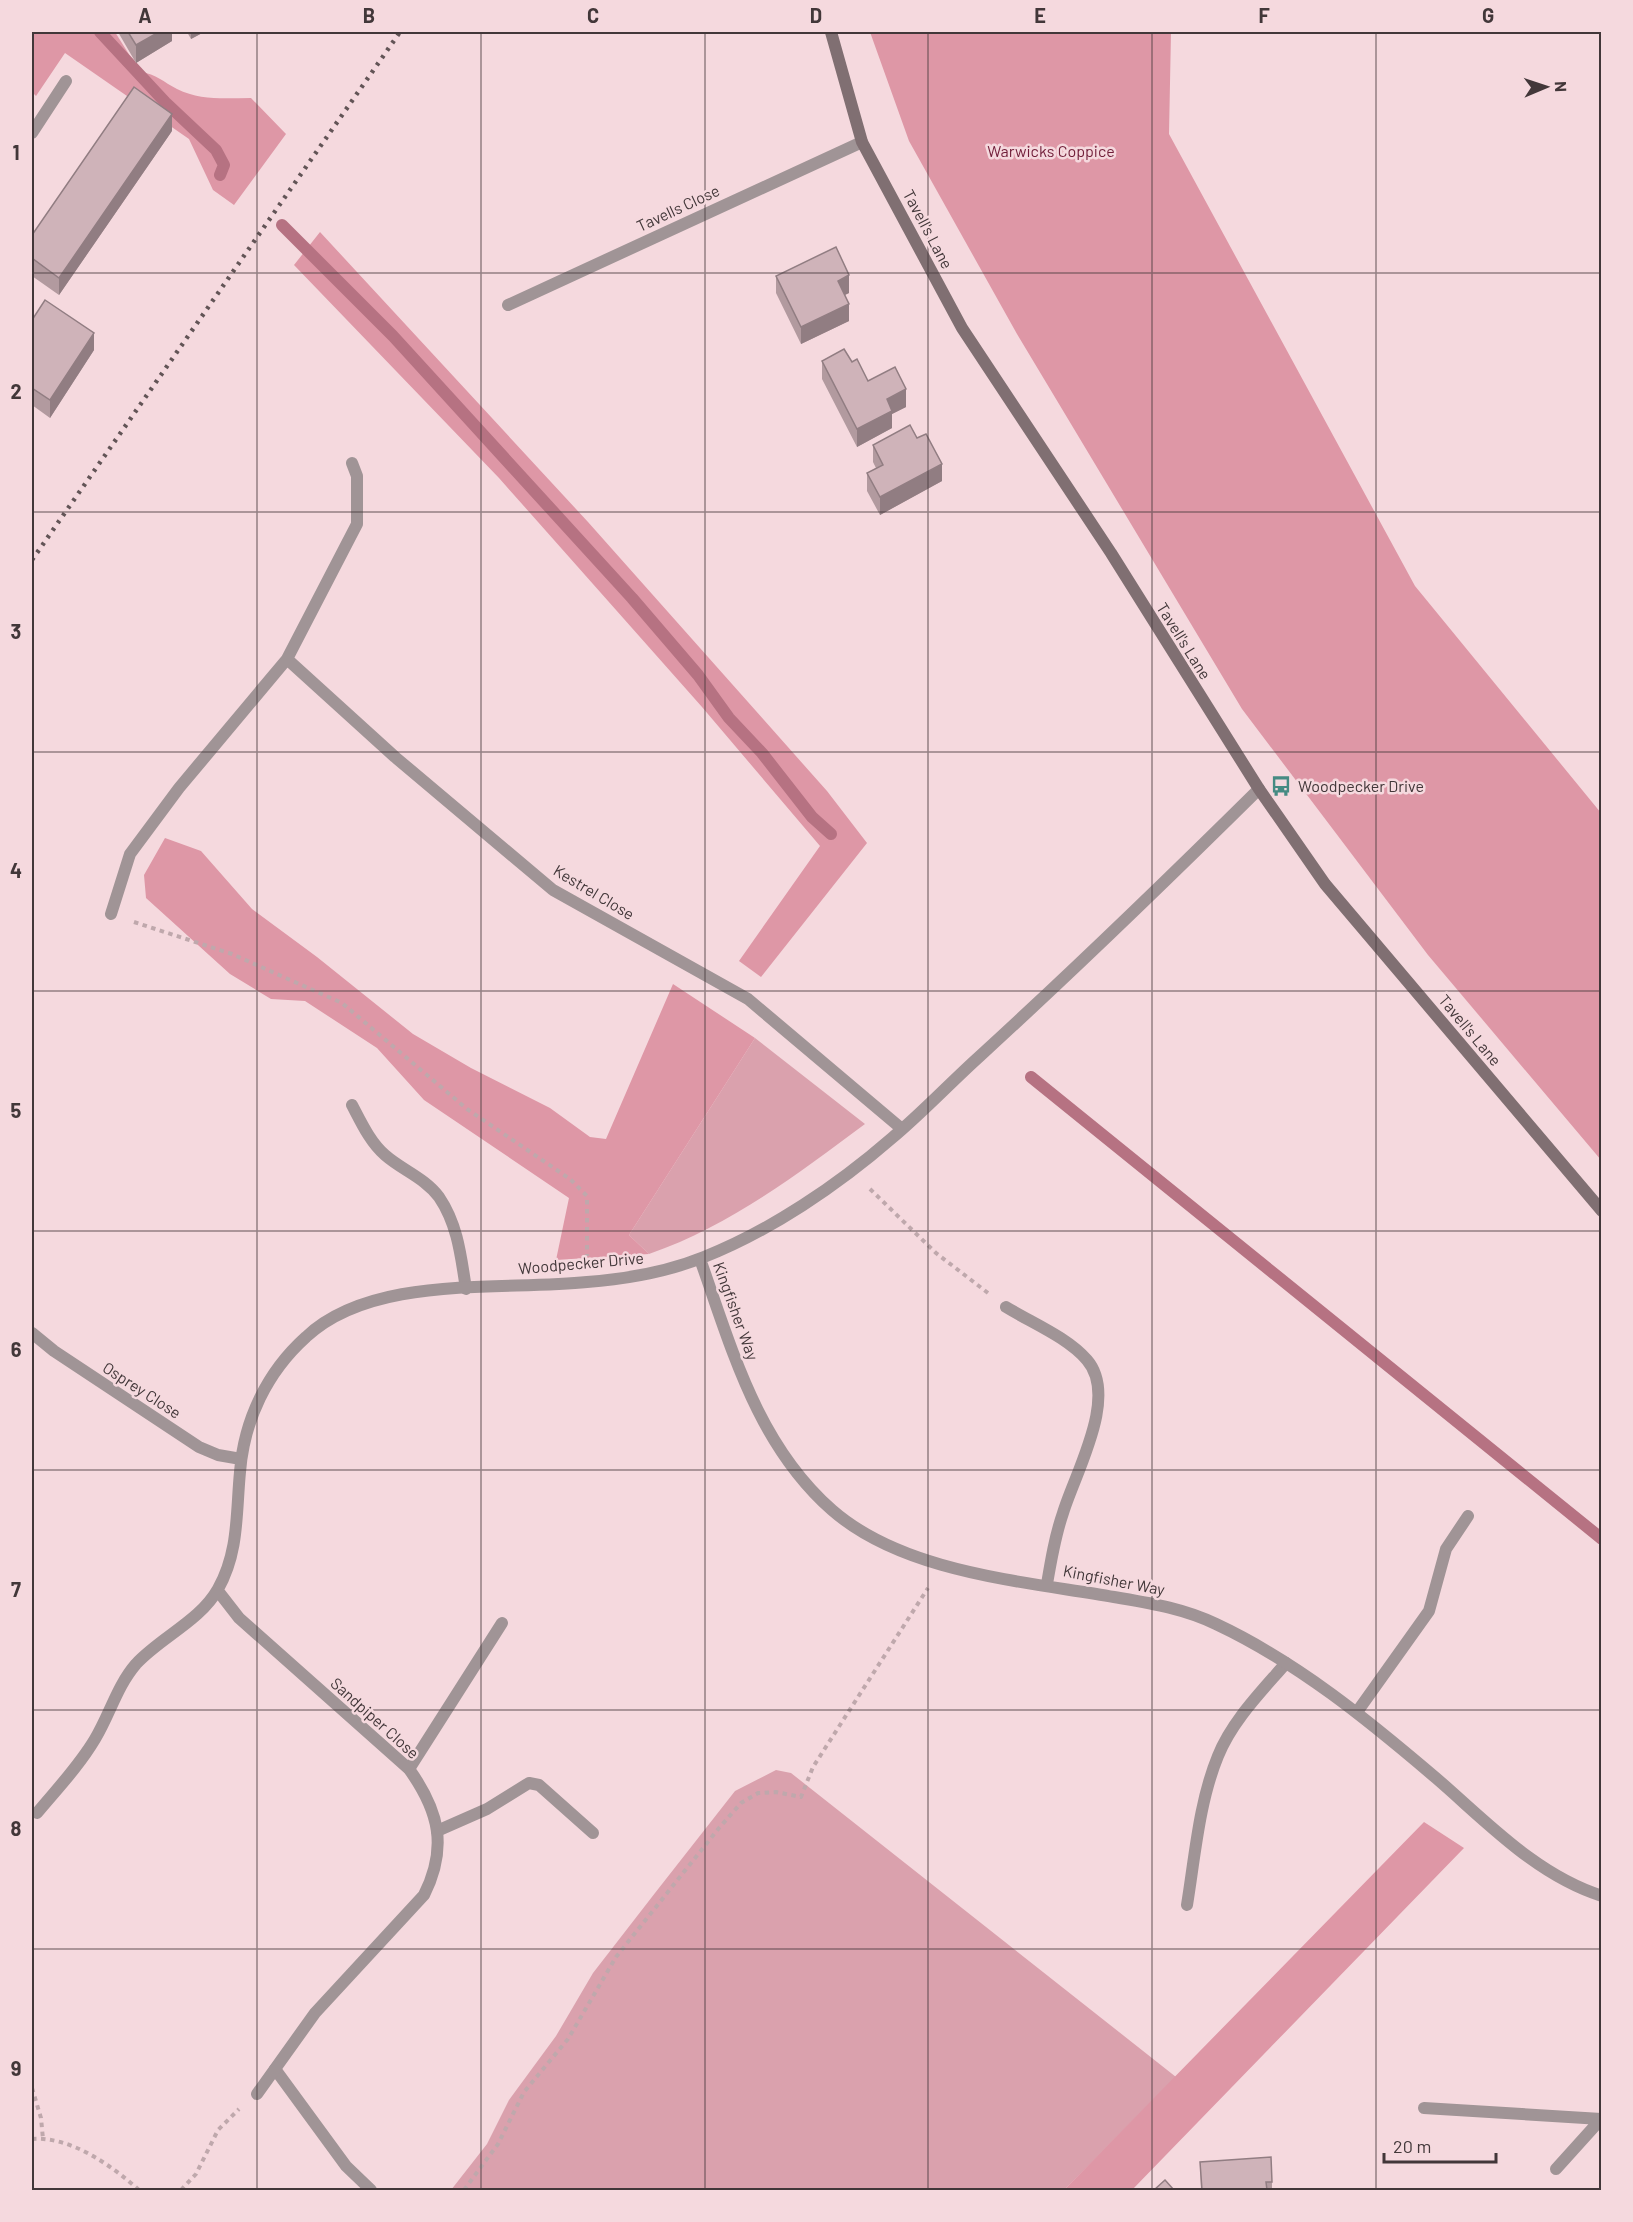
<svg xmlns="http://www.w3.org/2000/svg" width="1633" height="2222" font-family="Barlow,sans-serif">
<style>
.green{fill:#daa1ad}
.forest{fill:#de97a6}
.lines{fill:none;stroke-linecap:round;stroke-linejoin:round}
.stream{stroke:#b67282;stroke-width:12}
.path{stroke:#bfa8ac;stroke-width:4;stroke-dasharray:4.5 4.5;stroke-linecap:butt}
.lane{stroke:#a09496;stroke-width:12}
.street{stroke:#a09496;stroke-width:12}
.secondary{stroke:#806f72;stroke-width:12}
.rail{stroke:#625456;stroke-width:4.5;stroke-dasharray:3 6;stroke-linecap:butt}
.wall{fill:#b29a9f}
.shaded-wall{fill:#917d82}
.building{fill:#cfb3b9;stroke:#917d82;stroke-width:1.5}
.grid{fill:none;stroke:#423739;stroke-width:1.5;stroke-opacity:0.55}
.labels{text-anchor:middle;stroke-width:5;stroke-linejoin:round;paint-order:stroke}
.park-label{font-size:16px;fill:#711e39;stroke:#f5d9de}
.street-label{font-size:16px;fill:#423739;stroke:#f5d9de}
.poi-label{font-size:16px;fill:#423739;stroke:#f5d9de;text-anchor:start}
.neatline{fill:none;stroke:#423739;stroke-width:2}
.grid-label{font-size:20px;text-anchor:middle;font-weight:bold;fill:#423739}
</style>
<rect width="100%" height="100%" fill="#f5d9de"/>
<path class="green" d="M755,1038L865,1124C796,1175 730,1226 649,1254L629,1235Z
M776,1770L791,1773L1176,2077L1064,2190H451L487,2144L509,2100L556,2036L593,1973L655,1893L735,1791Z"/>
<path class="forest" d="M32,32H115L140,72C157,74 163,82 177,89C201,101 226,98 251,98L286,134L234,205L213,190L189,139L65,53L36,96L32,92Z
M870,32H1171L1169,134L1415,586L1601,813V1160L1428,955L1242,709L1017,334L909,141Z
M320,232L588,522L827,791L867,843L761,977L739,961L820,846L702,707L499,478L294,265Z
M165,838L201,851L252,909L317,957L413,1034L471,1068L550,1108L590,1137L606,1139L673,984L755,1038L629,1235L649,1254L556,1260L569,1198L424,1100L377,1048L305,1001L271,999L230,974L146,898L144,875Z
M1424,1822L1464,1848L1132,2190H1064Z"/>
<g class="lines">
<path class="stream" d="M100,32L165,102L216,150L224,165L220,175
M282,225L393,336L632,598L698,675L729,718L762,753L812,817L831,834
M1031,1077L1602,1539"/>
<path class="path" d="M134,922L232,954L342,1003L467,1109L570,1179L587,1196V1256
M870,1189L936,1253L988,1293
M32,2088L41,2118L43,2139
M32,2139C70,2136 111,2165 139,2190
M181,2190L196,2174L218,2130L239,2109
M464,2190L498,2144L524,2092L568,2039L616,1957L719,1828L741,1803L758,1793L776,1792L801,1797L813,1767L928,1588"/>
<path class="lane" d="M352,1105C361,1122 370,1142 385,1155C402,1170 425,1178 439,1197C458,1225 461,1257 466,1289
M1357,1712L1429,1611L1446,1549L1468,1516
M409,1769L502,1623
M437,1831L487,1809L529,1783L539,1785L593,1833
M1187,1905C1195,1856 1199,1802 1218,1756C1232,1721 1261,1692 1286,1663
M275,2069L346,2166L371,2190
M1424,2108L1601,2119
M1556,2169L1602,2118"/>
<path class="street" d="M32,133L66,81
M508,305L862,142
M287,659L395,757L553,890L748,999L902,1129
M111,914L130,854L179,788L287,659L357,524V476L352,463
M700,1259C732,1349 757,1444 832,1510C904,1573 1023,1581 1114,1597C1149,1603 1183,1608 1216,1624C1297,1662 1368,1720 1436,1778C1487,1822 1536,1875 1602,1896
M1006,1307C1032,1323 1067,1337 1087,1360C1119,1397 1075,1473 1063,1513C1055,1536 1051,1560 1047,1584
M32,1333L54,1351L199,1447L218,1455L241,1459
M218,1591L239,1618L409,1769C439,1811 448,1847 424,1895L315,2013L257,2094
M37,1813C57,1789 79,1766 95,1739C110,1714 117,1686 136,1664C161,1637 200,1621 218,1589C239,1552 236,1513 240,1472C244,1420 267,1372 306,1337C373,1274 501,1291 587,1282C626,1279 667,1272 704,1257C770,1231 838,1185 892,1138C922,1113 950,1083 980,1056C1075,969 1167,880 1259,789"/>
<path class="secondary" d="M831,32L862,142L962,328L1111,553L1259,789L1325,884L1602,1211"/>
<path class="rail" d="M32,560L400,32"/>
</g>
<path class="wall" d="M118,32H172V41L136,63Z
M187,32H204L191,39Z
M172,131L59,295L32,276V235Z
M776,276L849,293L845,295L849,321L801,344L776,293Z
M32,320L94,350L50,418L32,405Z
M822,361L852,362L868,381L906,407L892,414V428L857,447L822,379Z
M873,445L942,481L880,515L867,491V473L876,468L873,462Z
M1200,2162L1272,2182V2190H1201Z"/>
<path class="shaded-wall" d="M159,32H172V41L136,63V45Z
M191,32H204L191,39Z
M172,114V131L59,295V278Z
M849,275V293L838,298V281Z
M849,304V321L801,344V327Z
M94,333V350L50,418V400Z
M906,389V407L892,414V428L857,447V429L887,399Z
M942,464V481L880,515V497Z"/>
<path class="building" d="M128,32H159L136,45Z
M134,87L172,114L59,278L32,258V235Z
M836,247L849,275L838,281L849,304L801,327L776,276Z
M45,300L94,333L50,400L32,388V320Z
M844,349L852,362L857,359L868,381L895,367L906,389L887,399L892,411L857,429L822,361Z
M910,425L917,438L926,434L942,464L880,497L867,473L883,465L873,445Z
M1271,2157L1272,2182H1266L1267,2190H1202L1200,2162Z
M1165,2180L1174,2190H1154Z"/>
<path class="grid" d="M257,32V2190M481,32V2190M705,32V2190M928,32V2190M1152,32V2190M1376,32V2190M32,273H1602M32,512H1602M32,752H1602M32,991H1602M32,1231H1602M32,1470H1602M32,1710H1602M32,1949H1602"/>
<defs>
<g id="bus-bare" transform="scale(1.62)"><path d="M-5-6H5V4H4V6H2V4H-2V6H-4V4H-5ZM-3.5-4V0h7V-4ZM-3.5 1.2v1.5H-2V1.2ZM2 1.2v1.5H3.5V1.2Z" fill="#468b83" stroke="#f5d9de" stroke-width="2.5" paint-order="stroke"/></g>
</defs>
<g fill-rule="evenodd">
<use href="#bus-bare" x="1281" y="786"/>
</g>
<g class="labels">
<g class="park-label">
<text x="1051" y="157">Warwicks Coppice</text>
</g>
<g class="street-label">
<text transform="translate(678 208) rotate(-25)" y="6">Tavells Close</text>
<text transform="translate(928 229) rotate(62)" y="6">Tavell's Lane</text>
<text transform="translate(1184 641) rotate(58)" y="6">Tavell's Lane</text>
<text transform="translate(594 892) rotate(31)" y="6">Kestrel Close</text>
<text transform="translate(1470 1030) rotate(50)" y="6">Tavell's Lane</text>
<text transform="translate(581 1263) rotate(-5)" y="6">Woodpecker Drive</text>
<text transform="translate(736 1311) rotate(70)" y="6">Kingfisher Way</text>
<text transform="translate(142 1390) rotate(33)" y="6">Osprey Close</text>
<text transform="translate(1114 1580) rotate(11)" y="6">Kingfisher Way</text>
<text transform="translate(375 1718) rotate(42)" y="6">Sandpiper Close</text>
</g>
<g class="poi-label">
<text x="1298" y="792">Woodpecker Drive</text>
</g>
</g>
<rect width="1633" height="2222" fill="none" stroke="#f5d9de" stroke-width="66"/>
<g transform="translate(1546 87) rotate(88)" stroke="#f5d9de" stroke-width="4.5" paint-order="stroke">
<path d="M0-4.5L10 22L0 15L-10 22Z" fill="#423739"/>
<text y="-9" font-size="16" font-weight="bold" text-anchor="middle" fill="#423739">N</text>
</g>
<path d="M1384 2153v9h112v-9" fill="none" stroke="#423739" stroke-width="3"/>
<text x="1393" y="2153" font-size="18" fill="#423739" stroke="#f5d9de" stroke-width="4.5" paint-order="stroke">20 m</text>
<rect x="33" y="33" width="1567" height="2156" class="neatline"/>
<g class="grid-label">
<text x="145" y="23">A</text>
<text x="369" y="23">B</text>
<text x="593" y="23">C</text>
<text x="816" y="23">D</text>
<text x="1040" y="23">E</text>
<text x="1264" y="23">F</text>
<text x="1488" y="23">G</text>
<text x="16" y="160">1</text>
<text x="16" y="399">2</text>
<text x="16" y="639">3</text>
<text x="16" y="878">4</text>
<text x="16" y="1118">5</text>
<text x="16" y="1357">6</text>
<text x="16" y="1597">7</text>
<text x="16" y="1836">8</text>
<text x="16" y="2076">9</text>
</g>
</svg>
